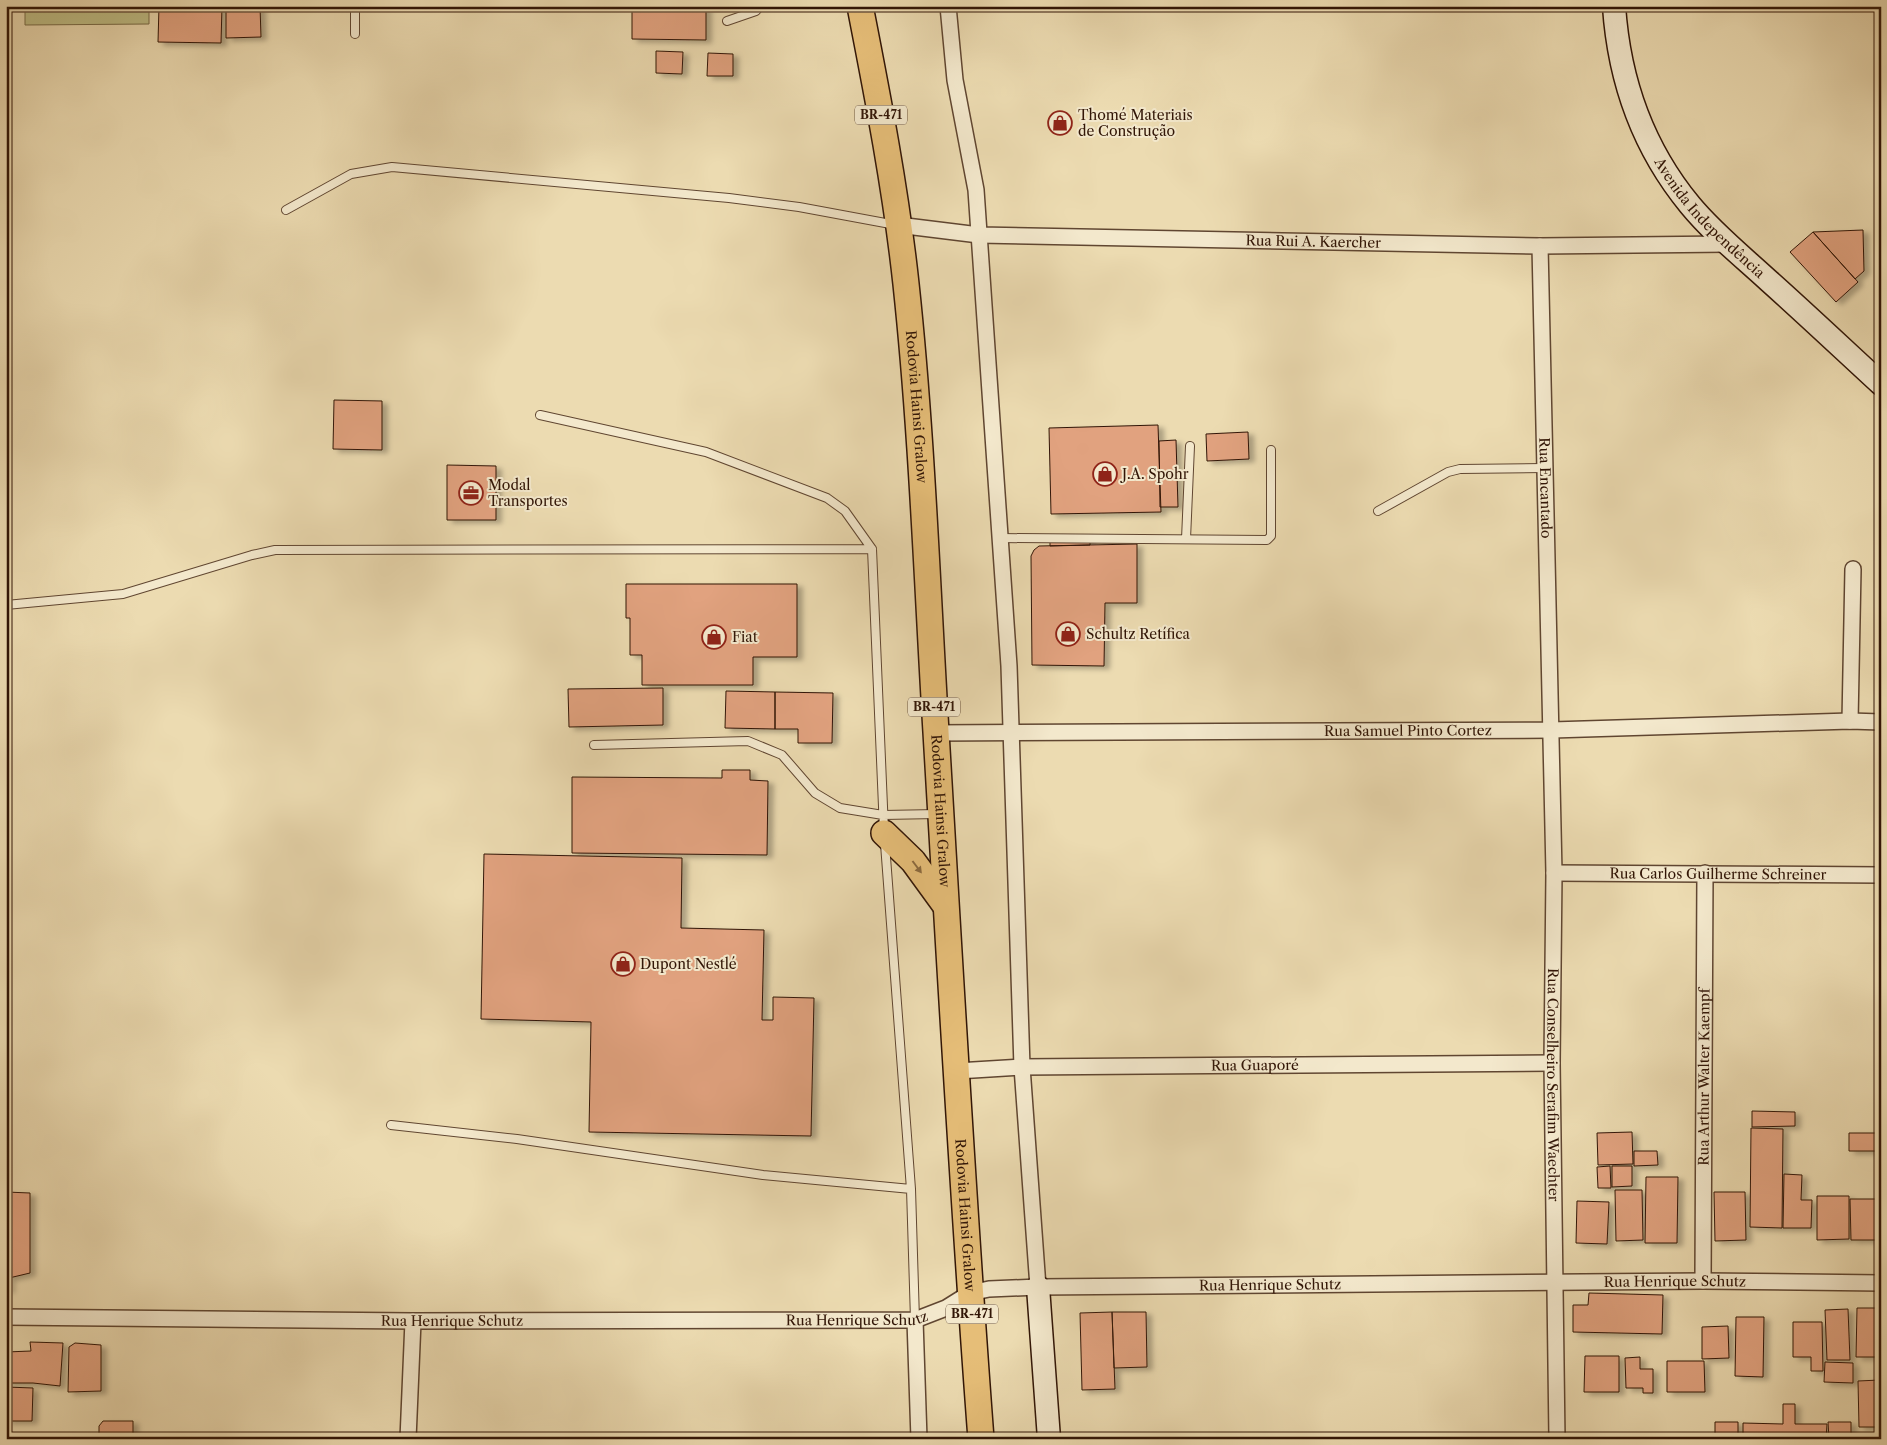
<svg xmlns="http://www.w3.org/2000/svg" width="1887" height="1445" font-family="'Libre Caslon Text',serif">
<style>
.green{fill:#bfbe86;stroke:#786a46}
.building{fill:#e1a27f;stroke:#311506;filter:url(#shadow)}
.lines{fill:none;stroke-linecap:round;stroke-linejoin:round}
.lane-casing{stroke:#604631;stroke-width:10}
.street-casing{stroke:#604631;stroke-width:18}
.secondary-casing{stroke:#311506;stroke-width:25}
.primary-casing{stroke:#311506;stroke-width:28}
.lane{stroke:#f3e8cc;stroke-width:8}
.street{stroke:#f3e8cc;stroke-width:15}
.secondary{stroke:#f3e8cc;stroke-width:22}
.primary{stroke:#e6be78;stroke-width:25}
.oneway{fill:#8c6a3f}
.labels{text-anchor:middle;stroke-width:4;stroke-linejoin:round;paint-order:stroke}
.shield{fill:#f3e8cc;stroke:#6b5441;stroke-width:1}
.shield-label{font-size:12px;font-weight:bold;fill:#311506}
.poi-label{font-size:14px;fill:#311506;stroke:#f3e8cc;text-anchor:start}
.street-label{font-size:14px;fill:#311506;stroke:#f3e8cc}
</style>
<defs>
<filter id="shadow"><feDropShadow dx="5.5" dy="3" stdDeviation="2.5" flood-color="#0004"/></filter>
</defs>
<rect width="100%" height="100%" fill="#ecdbb1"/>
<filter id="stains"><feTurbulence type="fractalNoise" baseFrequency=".004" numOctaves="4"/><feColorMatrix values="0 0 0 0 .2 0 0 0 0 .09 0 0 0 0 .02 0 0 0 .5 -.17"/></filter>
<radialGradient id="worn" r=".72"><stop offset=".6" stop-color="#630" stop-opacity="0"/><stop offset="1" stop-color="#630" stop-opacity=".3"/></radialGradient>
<path class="green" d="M25,6H149V24L25,25Z"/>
<path class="building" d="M159,6H222L221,43L158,42Z
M226,6H260L261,37L226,38Z
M632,6H706V40L632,39Z
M656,51L683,52L682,74L656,73Z
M708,53L733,54V76H707Z
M1863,230L1864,271L1855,279L1813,232Z
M1813,232L1858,282L1836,302L1790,252Z
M334,400L382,401V450L333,449Z
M1158,425L1161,512L1051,514L1049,428Z
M1248,432L1249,459L1207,461L1206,434Z
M1176,440L1178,507H1160L1159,441Z
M447,465L496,466V520H447Z
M1090,535V545L1050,546V536Z
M1137,544V603H1105L1104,666L1032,665L1031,556L1034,550L1039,546Z
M626,584H797V657H753V685H642V655H630V618H626Z
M663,688V725L569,727L568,689Z
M726,691L775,692V729L725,728Z
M775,692L833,693L832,743H798V729H775Z
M722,770H750V780L768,781L767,855L572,853V777L722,778Z
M484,854L682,858L681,928L764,930L762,1020H773V997L814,998L811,1136L589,1132L591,1022L481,1019Z
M1752,1111L1795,1112V1126L1752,1127Z
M1751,1128L1783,1129L1782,1228L1750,1227Z
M1632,1132L1633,1164L1598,1165L1597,1133Z
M1849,1133H1881V1151H1849Z
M1634,1151H1657L1658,1165L1634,1166Z
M1610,1166L1611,1188H1598L1597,1167Z
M1612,1166H1632V1186L1612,1187Z
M1784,1174L1802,1175L1801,1200H1812L1811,1228H1783Z
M1646,1177H1678L1677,1243H1645Z
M1615,1190H1642L1643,1240L1616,1241Z
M6,1192L30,1193V1273L9,1278V1290H6Z
M1714,1192H1745L1746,1240L1715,1241Z
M1817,1196H1849V1239L1817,1240Z
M1850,1199H1879V1240H1851Z
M1577,1201L1609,1202L1607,1244L1576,1243Z
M1589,1293L1663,1295L1662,1334L1573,1332V1305H1588Z
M1857,1308H1881L1880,1357H1856Z
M1848,1309L1850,1360H1827L1825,1310Z
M1112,1312H1146L1147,1367L1114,1368Z
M1112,1312L1115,1389L1082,1390L1080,1313Z
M1736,1317H1764L1763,1377L1735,1376Z
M1793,1322H1822L1823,1371H1811V1357H1793Z
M1728,1326L1729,1358L1702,1359V1327Z
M30,1342L63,1343L60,1386L33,1383H6V1352L31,1351Z
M75,1343L101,1345V1391L68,1392L69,1347Z
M1585,1356H1619V1392H1584Z
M1640,1357V1369H1653V1393H1643V1388H1626L1625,1358Z
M1667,1361H1704L1705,1392H1667Z
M1825,1362L1853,1363V1383L1824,1382Z
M1880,1380L1881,1427H1859L1858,1381Z
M6,1387L33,1388L32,1421H6Z
M1783,1404H1795V1424H1827L1826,1439H1743V1423L1783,1424Z
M103,1421H133V1438L99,1439V1426Z
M1715,1422H1738V1439H1715Z
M1828,1422H1851V1439H1829Z"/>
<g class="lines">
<g class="lane-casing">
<path id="lane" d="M355,6V34
M727,21L756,11L760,6
M286,210L351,174L392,167L729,198L799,207L896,225
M540,415L706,452L827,498L845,511L872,549
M1378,511L1448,472L1460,469L1545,468
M1000,538L1267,540L1271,536V450
M1186,539L1190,446
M6,605L123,594L252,555L275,550L872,549L884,830
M594,745L748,741L782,755L815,793L840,808L883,815L937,814
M885,844L911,1189L915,1320
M391,1125L517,1139L763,1175L911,1189"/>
</g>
<g class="street-casing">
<g id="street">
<path d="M948,6L955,80L976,190L1009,666L1022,1067L1038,1287"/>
<path id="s1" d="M898,225L979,235L1540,246L1729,244"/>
<path id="s2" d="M1540,246L1554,873L1552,1063L1557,1439"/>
<path d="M1850,721L1853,569"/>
<path id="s3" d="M936,733L1552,730L1850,721L1881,722"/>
<path id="s4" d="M1554,873L1881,875"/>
<path id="s5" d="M957,1071L1022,1067L1552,1063"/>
<path id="s6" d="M1703,1281L1705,873"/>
<path id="s7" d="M6,1317L413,1321L915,1320L946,1308L970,1293L989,1289L1038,1287L1703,1281L1881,1283"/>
<path d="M915,1320L919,1439"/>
<path d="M408,1439L413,1321"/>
</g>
</g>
<g class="secondary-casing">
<g id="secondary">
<path id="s8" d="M1614,6C1619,80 1643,148 1690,205C1713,233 1743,257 1769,281C1807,315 1844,350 1881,384"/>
<path d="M1038,1287L1049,1439"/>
</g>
</g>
<g class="primary-casing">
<g id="primary">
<path id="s9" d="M860,6C878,98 896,191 906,284C922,433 927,583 936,732C950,967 963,1203 981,1439"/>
<path d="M884,833L913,861L945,905"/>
</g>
</g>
<use href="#lane" class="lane"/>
<use href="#street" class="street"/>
<use href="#secondary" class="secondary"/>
<use href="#primary" class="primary"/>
</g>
<defs><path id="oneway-solid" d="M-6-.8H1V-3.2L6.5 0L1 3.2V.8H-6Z" transform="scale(1.25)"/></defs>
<use class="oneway" href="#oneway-solid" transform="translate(917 867) rotate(53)"/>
<defs>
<g id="shop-ring" transform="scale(1.25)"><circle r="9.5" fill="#f3e8cc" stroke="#8f2418" stroke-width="1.5"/><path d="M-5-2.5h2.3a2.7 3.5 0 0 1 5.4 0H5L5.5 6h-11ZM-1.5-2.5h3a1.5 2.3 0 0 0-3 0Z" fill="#8f2418"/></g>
<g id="office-ring" transform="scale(1.25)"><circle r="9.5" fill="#f3e8cc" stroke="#8f2418" stroke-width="1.5"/><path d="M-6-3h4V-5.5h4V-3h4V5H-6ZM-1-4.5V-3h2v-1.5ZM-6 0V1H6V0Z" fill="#8f2418"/></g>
</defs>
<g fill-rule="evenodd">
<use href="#shop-ring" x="1060" y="123"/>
<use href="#shop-ring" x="1105" y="474"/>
<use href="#office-ring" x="471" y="493"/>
<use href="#shop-ring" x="1068" y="634"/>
<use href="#shop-ring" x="714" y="637"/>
<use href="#shop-ring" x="623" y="964"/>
</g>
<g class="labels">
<g class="shield">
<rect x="855" y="105.5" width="52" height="19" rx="4"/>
<rect x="908" y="697.5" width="52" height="19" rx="4"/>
<rect x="946" y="1304.5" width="52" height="19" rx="4"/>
</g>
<g class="shield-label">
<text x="881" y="119">BR-471</text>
<text x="934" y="711">BR-471</text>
<text x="972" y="1318">BR-471</text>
</g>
<g class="poi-label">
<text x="1078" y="120">Thomé Materiais<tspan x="1078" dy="16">de Construção</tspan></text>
<text x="1122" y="479">J.A. Spohr</text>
<text x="488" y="490">Modal<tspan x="488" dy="16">Transportes</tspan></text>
<text x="1086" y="639">Schultz Retífica</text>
<text x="732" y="642">Fiat</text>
<text x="640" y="969">Dupont Nestlé</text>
</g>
<g class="street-label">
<text dy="5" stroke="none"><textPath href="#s8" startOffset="239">Avenida Independência</textPath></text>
<text dy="5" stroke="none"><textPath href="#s1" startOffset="416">Rua Rui A. Kaercher</textPath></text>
<text dy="5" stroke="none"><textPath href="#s9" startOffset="405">Rodovia Hainsi Gralow</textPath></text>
<text dy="5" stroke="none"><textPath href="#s2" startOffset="242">Rua Encantado</textPath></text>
<text dy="5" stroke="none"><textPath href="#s3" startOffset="472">Rua Samuel Pinto Cortez</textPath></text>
<text dy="5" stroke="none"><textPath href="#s9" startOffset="810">Rodovia Hainsi Gralow</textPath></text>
<text dy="5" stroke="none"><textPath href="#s4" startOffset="164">Rua Carlos Guilherme Schreiner</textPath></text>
<text dy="5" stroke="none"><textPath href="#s5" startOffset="298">Rua Guaporé</textPath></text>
<text dy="5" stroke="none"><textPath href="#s6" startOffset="204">Rua Arthur Walter Kaempf</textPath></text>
<text dy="5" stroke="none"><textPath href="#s2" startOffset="839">Rua Conselheiro Serafim Waechter</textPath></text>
<text dy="5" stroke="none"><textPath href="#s9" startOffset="1215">Rodovia Hainsi Gralow</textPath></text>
<text dy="5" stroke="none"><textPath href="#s7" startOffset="1676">Rua Henrique Schutz</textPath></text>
<text dy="5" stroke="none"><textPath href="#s7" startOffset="1271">Rua Henrique Schutz</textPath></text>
<text dy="5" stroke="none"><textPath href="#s7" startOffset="851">Rua Henrique Schutz</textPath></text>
<text dy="5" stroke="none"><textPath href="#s7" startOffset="446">Rua Henrique Schutz</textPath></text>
</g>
</g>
<rect width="1887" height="1445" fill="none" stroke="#ecdbb1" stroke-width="25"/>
<rect x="8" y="8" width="1872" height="1430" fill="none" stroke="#311506" stroke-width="2.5"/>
<rect x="12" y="12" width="1862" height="1420" fill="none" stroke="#311506"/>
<rect width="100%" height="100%" filter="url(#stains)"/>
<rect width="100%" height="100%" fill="url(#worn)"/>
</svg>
